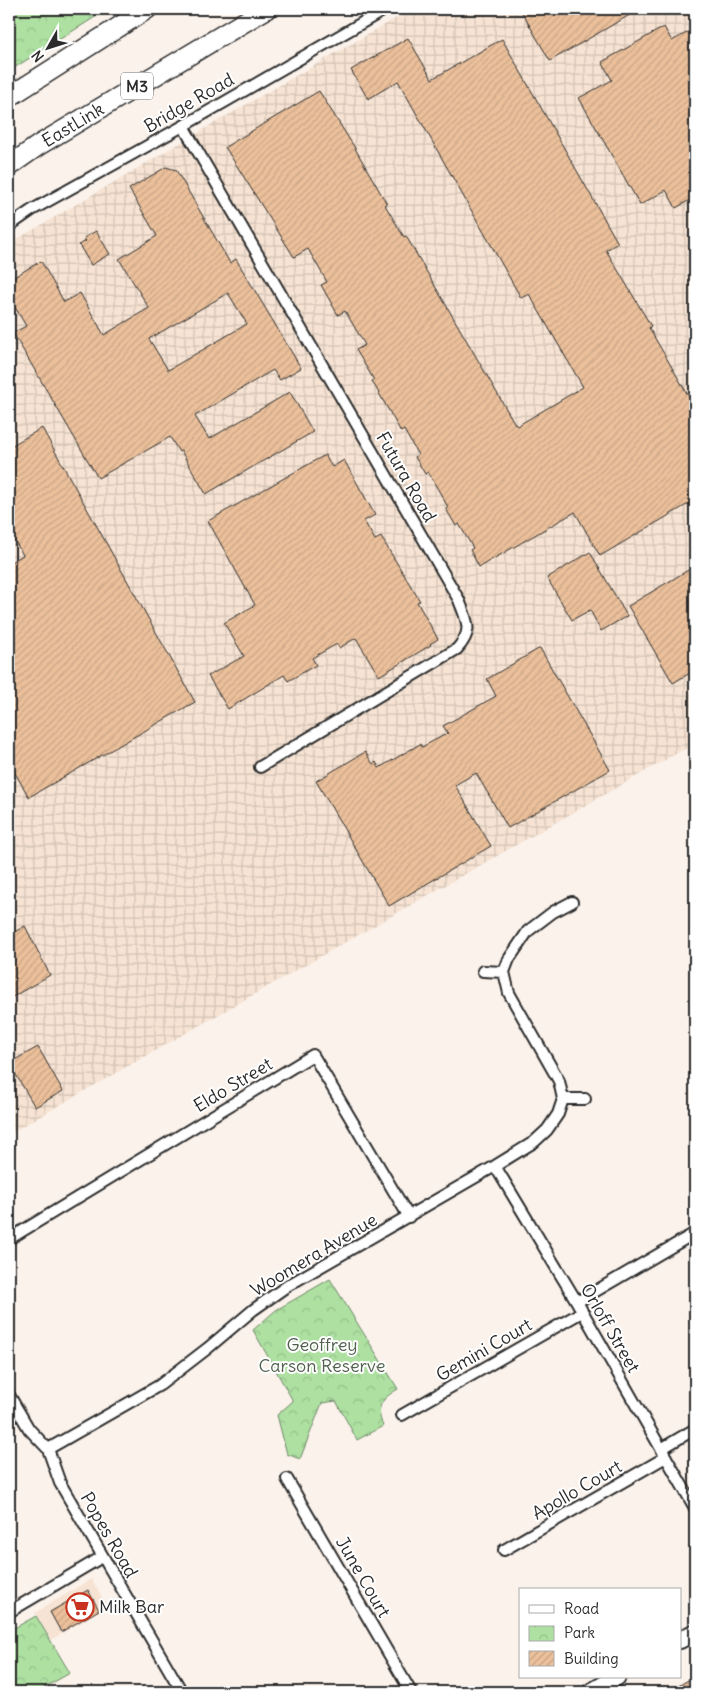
<svg xmlns="http://www.w3.org/2000/svg" width="704" height="1701" font-family="Delius,sans-serif">
<style>
.built{fill:#f6e3d3}
.industrial{fill:url(#industrial-grid)}
.park{fill:url(#park-crowns);stroke:#6c8666}
.building{fill:url(#building-hatch);stroke:#2b2b2b;fill-rule:evenodd}
.lines{fill:none;stroke-linecap:round;stroke-linejoin:round}
.street-casing{stroke:#2b2b2b;stroke-width:14}
.primary-casing{stroke:#2b2b2b;stroke-width:20}
.highway-casing{stroke:#2b2b2b;stroke-width:22}
.street{stroke:#fff;stroke-width:10}
.primary{stroke:#fff;stroke-width:16}
.highway{stroke:#fff;stroke-width:19}
.labels{text-anchor:middle;stroke-width:4;stroke-linejoin:round;paint-order:stroke}
.shield{fill:#fff;stroke:#6b6b6b;stroke-width:1}
.shield-label{font-size:16px;font-weight:bold;fill:#2b2b2b}
.street-label{font-size:18px;fill:#2b2b2b;stroke:#fff}
.park-label{font-size:18px;fill:#52614e;stroke:#fff}
.poi-label{font-size:18px;fill:#2b2b2b;stroke:#fff;text-anchor:start}
</style>
<defs>
<pattern id="industrial-grid" width="8" height="8" patternUnits="userSpaceOnUse" patternTransform="scale(1.25)"><rect width="8" height="8" fill="#f6e3d3"/><path d="M0 4h8M4 0v8" fill="none" stroke="#d3c3b5"/></pattern>
<pattern id="park-crowns" width="20" height="18" patternUnits="userSpaceOnUse" patternTransform="scale(1.25)"><rect width="20" height="18" fill="#ade0a1"/><path d="M2 6a3 3 0 1 1 6 0M12 15a3 3 0 1 1 6 0" fill="none" stroke="#95c08b"/></pattern>
<pattern id="building-hatch" width="6" height="6" patternUnits="userSpaceOnUse" patternTransform="scale(1.25)"><rect width="6" height="6" fill="#ebc09b"/><path d="M-1 1l2-2M0 6l6-6M5 7l2-2" fill="none" stroke="#caa586"/></pattern>
</defs>
<rect width="100%" height="100%" fill="#fbf2eb"/>
<filter id="ink" filterUnits="userSpaceOnUse"><feTurbulence type="fractalNoise" baseFrequency=".02" numOctaves="2"/><feDisplacementMap in="SourceGraphic" scale="10" xChannelSelector="R" yChannelSelector="G"/><feConvolveMatrix kernelMatrix="1 2 1 2 8 2 1 2 1" color-interpolation-filters="sRGB"/></filter>
<g filter="url(#ink)">
<path class="built" d="M91,1579L107,1606L51,1640L35,1613Z"/>
<path class="industrial" d="M412,9H695V743L9,1134V244L209,126Z"/>
<path class="park" d="M9,9H108L9,71Z
M330,1279L398,1389C381,1399 375,1407 383,1426L357,1440L336,1401L322,1403L300,1459L287,1454L277,1415L293,1401L253,1330L276,1310Z
M36,1616L70,1673L36,1692H9V1631Z"/>
<path class="building" d="M520,9H640L550,61Z
M664,27L672,41L695,28V197L676,208L666,190L640,205L579,98L612,80L602,62Z
M408,38L432,79L502,39L618,243L606,250L651,326L649,328L695,407V500L600,556L575,512L479,567L470,550L473,548L459,524L456,526L446,509L448,507L428,472L425,474L415,457L418,455L404,430L401,432L372,381L374,380L356,350L365,345L345,311L338,315L321,285L327,282L308,249L294,257L225,147L319,91L353,145L387,204L385,205L404,237L406,236L515,424L517,426L583,387L529,294L521,298L398,81L368,99L351,70Z
M166,167L176,170L230,263L236,259L301,368L280,380L273,370L195,416L209,439L290,392L313,432L206,494L181,451L179,452L170,437L98,478L13,333L26,326L9,297V280L41,261L64,302L80,293L104,335L149,308L119,259L157,236L129,189ZM228,293L247,324L168,370L149,339Z
M96,231L110,254L91,265L79,245L86,241L84,238Z
M42,428L195,702L29,797L9,763V563L23,555L9,531V447Z
M325,455L332,467L344,460L375,515L364,521L375,540L381,537L420,601L417,602L438,639L430,644L431,645L379,676L356,638L339,648L337,644L312,658L316,665L288,681L284,675L228,709L208,676L244,656L224,623L255,605L208,521Z
M590,552L627,616L601,631L590,610L572,620L547,578Z
M695,566V670L673,683L628,606Z
M540,648L610,770L508,828L476,773L455,785L491,846L389,906L316,781L365,752L373,764L376,762L379,768L420,744L422,747L448,733L443,726L496,696L487,679Z
M25,926L50,975L9,999V935Z
M38,1047L63,1091L35,1107L9,1063Z
M88,1590L99,1610L61,1632L50,1612Z
M695,1676V1692H668Z"/>
<g class="lines">
<g class="street-casing">
<path id="street" d="M183,126L459,600C467,622 474,630 457,649L260,767
M9,226L32,210L183,126L386,9
M483,971L504,972
M563,1099H585
M495,1166L577,1302L695,1508
M9,1239L313,1055L409,1217
M577,1302L695,1233
M9,1395L29,1429L48,1449L60,1483L182,1692
M402,1415L582,1312
M48,1449L160,1385L208,1348L253,1310L287,1286L495,1166L534,1142L547,1130L558,1114L563,1099L559,1081L509,993L504,972L509,959L528,931L553,912L572,902
M661,1449L695,1429
M287,1479L411,1692
M504,1550L666,1457
M9,1612L102,1557"/>
</g>
<g class="primary-casing">
<path id="primary" d="M680,1640L695,1632
M591,1692L617,1677"/>
</g>
<g class="highway-casing">
<path id="highway" d="M9,97L147,9
M9,166L39,145L266,9"/>
</g>
<use href="#street" class="street"/>
<use href="#primary" class="primary"/>
<use href="#highway" class="highway"/>
</g>
</g>
<defs>
<g id="supermarket-ring" transform="scale(1.4375)"><circle r="9.5" fill="#fff" stroke="#c8321e" stroke-width="1.5"/><path d="M-6-5.5h2.5l.6 2H6L4.5 2H-2.5L-4.4-4H-6ZM-1.5 3.2a1.3 1.3 0 1 0 .1 0ZM3 3.2a1.3 1.3 0 1 0 .1 0Z" fill="#c8321e"/></g>
</defs>
<g fill-rule="evenodd">
<use href="#supermarket-ring" x="80" y="1607"/>
</g>
<g class="labels">
<rect class="shield" x="121" y="72.5" width="32" height="27" rx="4"/>
<g class="shield-label">
<text x="137" y="92">M3</text>
</g>
<g class="street-label">
<text transform="translate(189 103) rotate(-30)" y="6">Bridge Road</text>
<text transform="translate(73 125) rotate(-31)" y="6">EastLink</text>
<text transform="translate(406 477) rotate(60)" y="6">Futura Road</text>
<text transform="translate(233 1085) rotate(-31)" y="6">Eldo Street</text>
<text transform="translate(314 1255) rotate(-31)" y="6">Woomera Avenue</text>
<text transform="translate(610 1328) rotate(60)" y="6">Orloff Street</text>
<text transform="translate(484 1350) rotate(-30)" y="6">Gemini Court</text>
<text transform="translate(577 1490) rotate(-30)" y="6">Apollo Court</text>
<text transform="translate(109 1535) rotate(60)" y="6">Popes Road</text>
<text transform="translate(363 1577) rotate(60)" y="6">June Court</text>
</g>
<g class="park-label">
<text x="322" y="1351">Geoffrey<tspan x="322" dy="21">Carson Reserve</tspan></text>
</g>
<g class="poi-label">
<text x="99" y="1613">Milk Bar</text>
</g>
</g>
<rect width="704" height="1701" fill="none" stroke="#fff" stroke-width="30"/>
<rect x="15" y="15" width="674" height="1671" fill="none" stroke="#2b2b2b" stroke-width="2" filter="url(#ink)"/>
<rect x="519" y="1588" width="162" height="90" fill="#ffffff" stroke="#aaaaaa"/>
<rect x="529" y="1605" width="25" height="8" fill="#ffffff" stroke="#aaaaaa"/>
<text x="564" y="1614" font-size="15" fill="#2b2b2b">Road</text>
<rect x="529" y="1626" width="25" height="15" fill="url(#park-crowns)" stroke="#aaaaaa"/>
<text x="564" y="1638" font-size="15" fill="#2b2b2b">Park</text>
<rect x="529" y="1651" width="25" height="15" fill="url(#building-hatch)" stroke="#aaaaaa"/>
<text x="564" y="1664" font-size="15" fill="#2b2b2b">Building</text>
<g transform="translate(48 48) rotate(231)" stroke="#ffffff" stroke-width="4" paint-order="stroke">
<path d="M0-4L9 19L0 12L-9 19Z" fill="#2b2b2b"/>
<text y="-8" font-size="14" font-weight="bold" text-anchor="middle" fill="#2b2b2b">N</text>
</g>
</svg>
